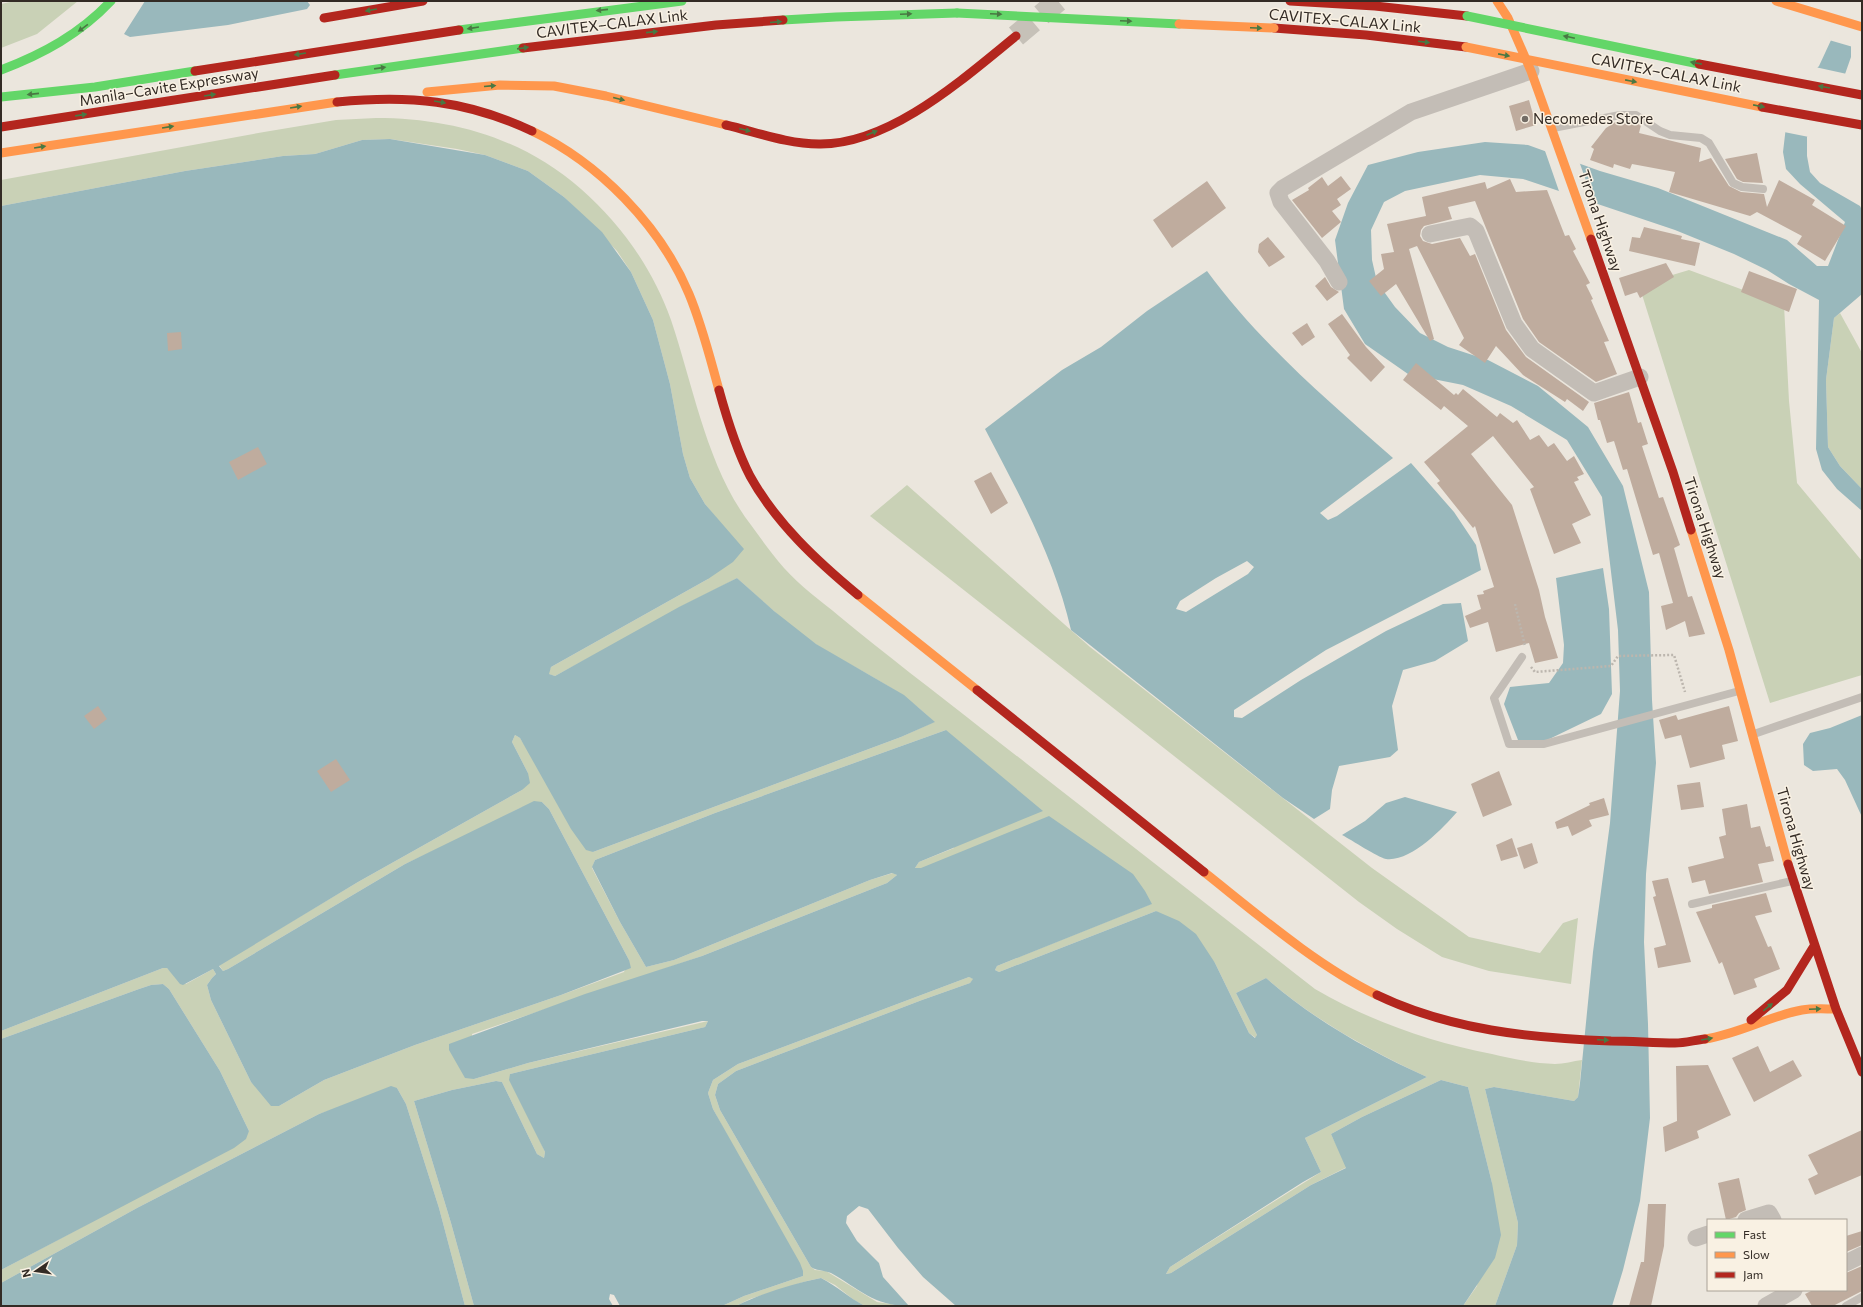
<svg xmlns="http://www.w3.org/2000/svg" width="1863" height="1307" font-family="Commissioner,sans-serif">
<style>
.green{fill:#c9d1b6}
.water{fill:#99b8bc;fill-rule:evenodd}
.pier{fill:#ebe6dd}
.building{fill:#bfac9e}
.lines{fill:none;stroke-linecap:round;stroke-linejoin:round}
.highway-tunnel{stroke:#c6c1b8;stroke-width:22;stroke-dasharray:22 11;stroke-linecap:butt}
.path{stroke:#bcb6ae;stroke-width:2.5;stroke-dasharray:2 2;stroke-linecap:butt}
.lane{stroke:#c3bdb6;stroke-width:8}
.street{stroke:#c3bdb6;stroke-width:17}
.fast{stroke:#63d668;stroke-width:9}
.slow{stroke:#ff974d;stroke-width:9}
.jam{stroke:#b3261e;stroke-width:9}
.fast-bridge{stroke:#63d668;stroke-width:9}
.slow-bridge{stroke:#ff974d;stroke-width:9}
.jam-bridge{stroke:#b3261e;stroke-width:9}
.oneway{fill:#497843}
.poi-dot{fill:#736c65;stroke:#f9f1e3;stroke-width:1.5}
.labels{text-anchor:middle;stroke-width:3;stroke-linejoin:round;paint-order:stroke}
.street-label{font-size:15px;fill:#332b25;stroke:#f9f1e3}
.poi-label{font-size:15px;fill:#332b25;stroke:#f9f1e3;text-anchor:start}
</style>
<rect width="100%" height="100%" fill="#ebe6dd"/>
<path class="green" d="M15,1H78L37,34L1,48V4Z
M376,118C451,118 523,138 581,189C621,224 653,269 671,320C694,388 707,468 751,525C761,539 772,554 784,568C800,586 821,601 839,616C886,655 934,691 982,729C1093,815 1204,902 1315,989C1370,1021 1430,1042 1492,1054C1512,1059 1534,1063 1555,1064C1564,1064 1573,1061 1582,1060L1578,1097L1574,1101L1494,1087L1485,1089L1518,1223L1517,1245L1495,1306H1463L1477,1286L1492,1183L1468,1087L1441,1080L1362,1117L1331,1134L1347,1167L1311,1185L1171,1273L1166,1274L1170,1267L1321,1172L1305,1138L1427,1077C1369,1050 1314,1020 1266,978L1236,993L1257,1035L1256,1038L1249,1033L1215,963L1156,911L999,972L995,970L997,966L1151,904L915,868L919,862L954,848L946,730L715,813L595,860L592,868L620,922L646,967L674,960L870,880L893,873L897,875L887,883L702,956L472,1034L474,1079L528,1063L708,1021L705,1027L510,1074L545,1152L544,1158L537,1154L502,1082L496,1081L452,1090L414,1101L451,1223L474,1306H465L439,1208L406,1104L397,1088L319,1114L137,1208L1,1283V1270L86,1225L249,1131L220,1071L169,989L163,984L151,985L139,989L1,1039V1031L163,968H167L186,984L213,969L216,974L212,978L207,985L211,1000L251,1082L279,1106L324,1080L415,1045L561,995L624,972L629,960L549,809L542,802L520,808L468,835L405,864L228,969L223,971L219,965L358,882L522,790L528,773L512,742L515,735L520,738L593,852L901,737L934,722C900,687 858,671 817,645C788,626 763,601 737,578L555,676L548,674L551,667L708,579L722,525L705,504L690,478L683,454L670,384L653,320L631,272L617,251L564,197L528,171L485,155L457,149L390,139L362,140L315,154L283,156L185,171L1,206V180L264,132L336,120Z
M1689,270L1784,305L1789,401L1797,483L1862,561V675L1770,703L1639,285Z
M1840,313L1862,353V489L1840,466L1828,447L1826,380L1834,318Z
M907,485L1090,647L1372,868L1469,937L1540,953L1563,923L1578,918L1571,984L1489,971L1442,957L1397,929L1359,902L870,516Z
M969,977L974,979L970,983L922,1000L736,1071L718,1084L715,1095L720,1110L811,1267L815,1270L826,1271L877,1302L904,1306H865L854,1300L835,1285L821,1278L807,1281L750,1299L736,1306H722L744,1296L803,1276L713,1109L708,1093L713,1080L738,1064Z"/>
<path class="water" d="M145,1H307L310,5L307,9L228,25L130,37L124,34Z
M1832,38L1851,46V57L1844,77L1807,137V156L1810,172L1820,183L1860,206L1862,210V294L1834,318L1826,380L1828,447L1840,466L1862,489V511L1837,489L1822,470L1816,449L1819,300L1789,284L1767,270L1734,254L1675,230L1523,179L1480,175L1405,191L1384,202L1371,230L1372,260L1377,282L1395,307L1420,333L1448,347L1488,360L1538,386L1588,427L1623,486L1649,592L1652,700L1656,763L1646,874L1644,942L1648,1024L1650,1118L1640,1201L1623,1270L1612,1306H1495L1517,1245L1518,1223L1485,1089L1494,1087L1574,1101L1578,1097L1580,1083L1593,952L1610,823L1620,691L1618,630L1602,497L1567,440L1511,406L1463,385L1408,374L1365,344L1344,309L1335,240L1348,203L1368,165L1418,152L1485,142L1528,145L1600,171L1658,188L1787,240L1817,266H1828L1845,222L1800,184L1786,169L1783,152L1787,118L1805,81L1819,66Z
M390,139L485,155L528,171L564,197L602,232L631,272L653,320L670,384L683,454L690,478L705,504L744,549L733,562L708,579L551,667L549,674L555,676L679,607L737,578L774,611L816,644L904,695L935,722L901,737L593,852L586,850L571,829L520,738L515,735L512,742L528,773L530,783L522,790L358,882L219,966L223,971L228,969L405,864L534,801L542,802L549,809L629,960L631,968L561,995L415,1045L324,1080L279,1106H271L251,1082L211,1000L207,985L212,978L216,974L213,969L183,985L180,984L167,968H163L1,1031V206L185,171L283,156L315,154L362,140Z
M1207,271C1259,342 1327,400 1393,458L1320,513L1328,520L1337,516L1411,463L1454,512L1476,545L1481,570L1326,650L1234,710V717L1242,718L1301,680L1386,631L1443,604L1461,603L1468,641L1435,661L1403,670L1392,706L1398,750L1390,757L1339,766L1332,790L1330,809L1314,819L1283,798L1071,630C1055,559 1019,494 985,429L1062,370L1101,347L1147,311ZM1247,561L1254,567L1248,574L1186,612L1176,609L1180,601L1216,578Z
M1603,568L1609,609L1612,694L1601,714L1541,743L1518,740L1504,704L1510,687L1549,683L1563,663L1564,645L1556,578Z
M1862,715V817L1845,780L1837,769L1813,771L1804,765L1803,744L1810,733L1830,728Z
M946,730L1043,811L919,862L915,868H921L1049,816L1133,874L1145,891L1152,904L997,966L995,970L999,972L1156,911L1179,921L1196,934L1215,963L1249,1033L1255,1038L1257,1035L1236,993L1266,978C1314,1020 1369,1051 1427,1077L1305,1138L1321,1172L1303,1182L1170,1267L1166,1274L1171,1273L1311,1185L1346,1168L1331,1134L1362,1117L1441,1080L1468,1087L1492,1183L1501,1235L1495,1258L1463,1306H956L923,1277L898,1248L868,1209L859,1206L847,1216L846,1223L857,1241L879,1263L883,1277L909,1306C873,1306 860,1289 831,1273C824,1270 817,1271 811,1267L720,1110L715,1095L718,1084L736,1071L922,1000L970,983L973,979L969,977L738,1064L713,1080L708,1093L713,1109L800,1263L803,1271V1276L744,1296L722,1306H620L614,1295L610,1294L609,1299L613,1306H474L451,1223L414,1101L452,1090L496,1081L502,1082L537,1154L544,1158L545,1152L509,1080L510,1074L705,1027L708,1021H702L528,1063L474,1079L465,1078L449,1050V1044L585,994L702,956L887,883L897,875L892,873L870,880L674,960L646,967L620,922L592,867L595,860L715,813Z
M1405,797L1457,812C1442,829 1411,862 1386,859C1377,857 1352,840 1342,835L1365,821L1386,803Z
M163,984L169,989L220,1071L249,1131L246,1139L234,1148L1,1270V1039L139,989L151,985Z
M391,1086L397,1088L406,1104L439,1208L465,1306H1V1283L137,1208L319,1114Z
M821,1278C837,1286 849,1298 865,1306H736C762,1293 792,1284 821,1278Z"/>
<path class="pier" d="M1833,1H1856V16L1853,47L1829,40L1833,19Z
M1815,67L1847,74L1842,89L1809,137L1784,132L1785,118L1791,98Z
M1544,148L1579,161L1595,206L1560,194Z"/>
<path class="building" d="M1529,100L1536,125L1516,131L1509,106Z
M1634,120L1641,125L1639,133L1701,148L1699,162L1711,158L1729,186L1741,192L1764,194L1767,207L1779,180L1815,200L1812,205L1846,226L1825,261L1797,244L1802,236L1757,212L1750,216L1669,192L1675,172L1632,164L1630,169L1614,164L1613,168L1590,160L1594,149L1591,147L1606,128L1617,121Z
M1757,153L1763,183L1743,182L1737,179L1725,159Z
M1341,176L1351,189L1337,199L1341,205L1332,211L1341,222L1322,238L1292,200L1309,190L1308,188L1322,177L1328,186Z
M1510,179L1516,192L1547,190L1565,236L1569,235L1576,249L1573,251L1590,283L1586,285L1593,299L1591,300L1609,341L1604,342L1617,374L1596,382L1539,342L1523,319L1475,201L1448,207L1452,219L1424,226L1421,230L1420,236L1423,241L1432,244L1460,238L1470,256L1475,254L1506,330L1526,357L1589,402L1583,411L1567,399L1565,402L1523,375L1496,346L1485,363L1459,345L1464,338L1417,246L1409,249L1434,339L1430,341L1396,284L1381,296L1369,281L1384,269L1381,254L1394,252L1387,224L1426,216L1422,197L1485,182L1487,189Z
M1207,181L1226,208L1172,248L1153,220Z
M1644,227L1682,236L1681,239L1700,243L1695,266L1629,251L1632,237L1640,238Z
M1268,237L1285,257L1269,267L1258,252L1259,244Z
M1666,263L1674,277L1640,298L1637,292L1625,296L1619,278Z
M1749,271L1797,289L1789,312L1741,292Z
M1325,277L1331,287L1339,292L1327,301L1315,286Z
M1342,314L1366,347L1385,367L1371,382L1347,358L1350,355L1328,324Z
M1307,323L1315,337L1302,346L1292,333Z
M181,332L182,349L168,351L167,333Z
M1416,363L1454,395L1456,393L1458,395L1463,389L1497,417L1500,413L1513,423L1517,420L1530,440L1539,435L1548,447L1554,443L1567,461L1574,456L1584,474L1577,477L1579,480L1574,482L1591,515L1572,524L1581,543L1554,554L1530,489L1534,487L1505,451L1493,436L1471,454L1512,505L1539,590L1545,617L1558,658L1535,663L1529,643L1496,652L1488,622L1470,628L1465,616L1481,609L1477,595L1484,594L1483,591L1494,587L1475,526L1473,528L1437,483L1440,481L1424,462L1468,426L1444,406L1441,410L1403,380Z
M1629,392L1638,423L1641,422L1648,444L1642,446L1659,498L1663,497L1680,545L1674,548L1688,597L1692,596L1705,634L1689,637L1685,621L1666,630L1661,606L1673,603L1659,553L1653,555L1627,469L1623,470L1614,441L1607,443L1600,420H1598L1594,403Z
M258,447L267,464L238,480L229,462Z
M991,472L1008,503L991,514L974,481Z
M98,706L107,719L94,729L84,716Z
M1729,706L1738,741L1722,745L1725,759L1690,768L1681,735L1665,739L1659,720L1676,715L1678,720Z
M336,759L350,780L331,792L317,771Z
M1499,771L1512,805L1483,817L1471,784Z
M1700,782L1704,807L1681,810L1677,785Z
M1604,798L1609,815L1589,820L1592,826L1572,836L1568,826L1557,829L1555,822L1590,805L1589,803Z
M1747,804L1751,828L1760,826L1766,847L1770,846L1774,861L1758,864L1763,882L1709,894L1705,880L1692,883L1688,867L1724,858L1719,837L1726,835L1722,809Z
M1512,838L1518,856L1501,861L1496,845Z
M1532,843L1538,863L1524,869L1517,848Z
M1668,878L1691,962L1658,968L1654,948L1666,945L1653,897L1656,896L1652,881Z
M1766,893L1772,912L1755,916L1768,947L1771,946L1780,969L1754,979L1757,987L1734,995L1722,962L1719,964L1696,912L1712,908V905Z
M1758,1046L1770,1072L1793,1060L1802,1076L1754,1102L1732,1058Z
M1708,1065L1731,1115L1697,1131L1699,1138L1665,1152L1663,1127L1677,1121L1676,1066Z
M1862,1130V1175L1815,1195L1808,1179L1818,1174L1808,1155Z
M1739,1178L1746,1210L1739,1213L1736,1217L1726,1220L1718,1183Z
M1648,1204H1666L1664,1246L1651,1306H1629L1641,1262H1644Z
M1862,1231V1245L1846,1252V1236Z
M1862,1266V1291L1833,1306H1812L1805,1294L1813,1290H1846V1273Z"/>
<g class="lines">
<path class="highway-tunnel" d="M1016,36L1058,1"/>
<path class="path" d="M1515,604L1525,646
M1531,667L1535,672L1611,666L1618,656L1674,655L1685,692"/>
<path class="lane" d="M1553,128L1620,115H1636L1660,131L1670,135L1701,138L1709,143L1733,183L1742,187L1763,189
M1522,657L1494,698L1509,744H1544L1739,691
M1754,734L1862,697
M1692,904L1792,881
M1846,1306L1862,1297"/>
<path class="street" d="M1430,234L1470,226L1476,231L1514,324L1532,349L1594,393L1640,377
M1339,282L1327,261L1281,202L1278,193L1283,188L1411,112L1531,71
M1746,1220L1769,1213L1773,1220
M1696,1238L1708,1234
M1846,1263L1862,1255
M1766,1306L1794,1290"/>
<path class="fast" d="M783,20L836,17L957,13
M459,30L682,1
M1,70C43,54 80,34 111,1
M335,75L523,48
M1,97L95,87L195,71"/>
<path class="slow" d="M1497,1L1508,18L1531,71L1591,239
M1776,1L1862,27
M427,92L500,85L554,86L606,96L726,125
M532,131C599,163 660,225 689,294C702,325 710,358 719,390
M1,153L337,102
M1691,530L1729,650L1788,864
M858,595L977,690
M1204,872C1257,914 1316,965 1377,995
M1705,1039C1739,1034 1769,1016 1802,1010C1813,1008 1825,1009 1836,1009"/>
<path class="jam" d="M1290,1L1375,6L1467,16
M324,18L423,1
M1274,28L1366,35L1466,47
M523,48L716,25L783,20
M195,71L459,30
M337,102C409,95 466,100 532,131
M726,125C756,132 788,144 819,144C890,145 964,78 1016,36
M1,127L335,75
M1591,239L1673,472L1691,530
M719,390C727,419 736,449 750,476C776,523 817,561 858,595
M977,690L1204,872
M1788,864L1836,1009L1862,1072
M1377,995C1450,1030 1530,1038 1611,1041C1632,1041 1654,1043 1675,1043C1685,1043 1695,1040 1705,1039
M1751,1020L1787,990L1814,946"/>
<path class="fast-bridge" d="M957,13L1179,24
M1467,16L1699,64"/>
<path class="slow-bridge" d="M1179,24L1274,28
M1466,47L1762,107"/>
<path class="jam-bridge" d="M1699,64L1862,95
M1762,107L1862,125"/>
</g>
<defs><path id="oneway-solid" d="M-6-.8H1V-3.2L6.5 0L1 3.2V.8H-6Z"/></defs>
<g class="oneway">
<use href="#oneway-solid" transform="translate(371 10) rotate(170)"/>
<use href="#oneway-solid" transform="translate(602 10) rotate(174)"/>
<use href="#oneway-solid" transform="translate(906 14) rotate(-2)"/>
<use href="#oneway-solid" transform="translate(996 14) rotate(3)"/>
<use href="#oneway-solid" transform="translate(1126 21) rotate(3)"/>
<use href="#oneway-solid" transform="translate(776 22) rotate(-5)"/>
<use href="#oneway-solid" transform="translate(83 28) rotate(144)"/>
<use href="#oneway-solid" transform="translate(473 28) rotate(171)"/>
<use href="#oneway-solid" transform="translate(1256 28) rotate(3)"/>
<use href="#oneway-solid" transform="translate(652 32) rotate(-6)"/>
<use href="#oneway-solid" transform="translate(1569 37) rotate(-168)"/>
<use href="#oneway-solid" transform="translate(1424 42) rotate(7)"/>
<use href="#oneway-solid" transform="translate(523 48) rotate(-8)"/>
<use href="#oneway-solid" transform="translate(300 54) rotate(171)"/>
<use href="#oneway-solid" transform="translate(1504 55) rotate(11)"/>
<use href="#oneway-solid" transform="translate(1696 63) rotate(-169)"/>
<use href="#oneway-solid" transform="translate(380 68) rotate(-8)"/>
<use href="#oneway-solid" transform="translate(1631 81) rotate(11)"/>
<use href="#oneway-solid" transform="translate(490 86) rotate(-5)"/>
<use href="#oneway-solid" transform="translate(1824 87) rotate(-170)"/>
<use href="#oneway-solid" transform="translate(33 94) rotate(174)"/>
<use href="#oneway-solid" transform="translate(210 95) rotate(-9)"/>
<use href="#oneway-solid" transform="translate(619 99) rotate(14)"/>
<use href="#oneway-solid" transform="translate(440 102) rotate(10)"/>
<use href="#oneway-solid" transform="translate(1759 106) rotate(11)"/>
<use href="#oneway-solid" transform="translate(296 107) rotate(-9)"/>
<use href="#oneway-solid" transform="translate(81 115) rotate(-8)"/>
<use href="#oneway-solid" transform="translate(168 127) rotate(-9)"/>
<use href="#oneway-solid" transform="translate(745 130) rotate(14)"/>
<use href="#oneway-solid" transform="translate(872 133) rotate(-23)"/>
<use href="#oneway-solid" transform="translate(40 147) rotate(-9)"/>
<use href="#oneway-solid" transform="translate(1768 1007) rotate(-39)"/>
<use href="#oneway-solid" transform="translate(1815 1009) rotate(-3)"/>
<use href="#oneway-solid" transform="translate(1707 1039) rotate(-10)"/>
<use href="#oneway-solid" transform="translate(1603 1040) rotate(2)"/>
</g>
<circle class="poi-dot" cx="1525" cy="119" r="4"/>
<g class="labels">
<g class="street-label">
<text transform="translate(1345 21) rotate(5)" y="5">CAVITEX–CALAX Link</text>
<text transform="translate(612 24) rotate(-7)" y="5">CAVITEX–CALAX Link</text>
<text transform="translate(1666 73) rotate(11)" y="5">CAVITEX–CALAX Link</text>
<text transform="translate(169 87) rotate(-9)" y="5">Manila–Cavite Expressway</text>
<text transform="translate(1600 221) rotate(71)" y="5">Tirona Highway</text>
<text transform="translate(1705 528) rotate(72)" y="5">Tirona Highway</text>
<text transform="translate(1796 839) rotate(74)" y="5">Tirona Highway</text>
</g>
<g class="poi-label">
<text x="1533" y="124">Necomedes Store</text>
</g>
</g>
<rect width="1863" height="1307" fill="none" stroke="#332b25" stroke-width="4"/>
<rect x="1707" y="1219" width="140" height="72" fill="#f9f1e3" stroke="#aaa297"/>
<rect x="1715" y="1232" width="20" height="6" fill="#63d668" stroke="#aaa297"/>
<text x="1743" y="1239" font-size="12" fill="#332b25">Fast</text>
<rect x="1715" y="1252" width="20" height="6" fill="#ff974d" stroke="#aaa297"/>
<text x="1743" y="1259" font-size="12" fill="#332b25">Slow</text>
<rect x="1715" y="1272" width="20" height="6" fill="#b3261e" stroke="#aaa297"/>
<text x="1743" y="1279" font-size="12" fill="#332b25">Jam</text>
<g transform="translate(36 1271) rotate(257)" stroke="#f9f1e3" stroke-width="3" paint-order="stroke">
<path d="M0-3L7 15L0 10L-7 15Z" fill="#332b25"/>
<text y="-6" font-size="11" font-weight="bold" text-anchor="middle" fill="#332b25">N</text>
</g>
</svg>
